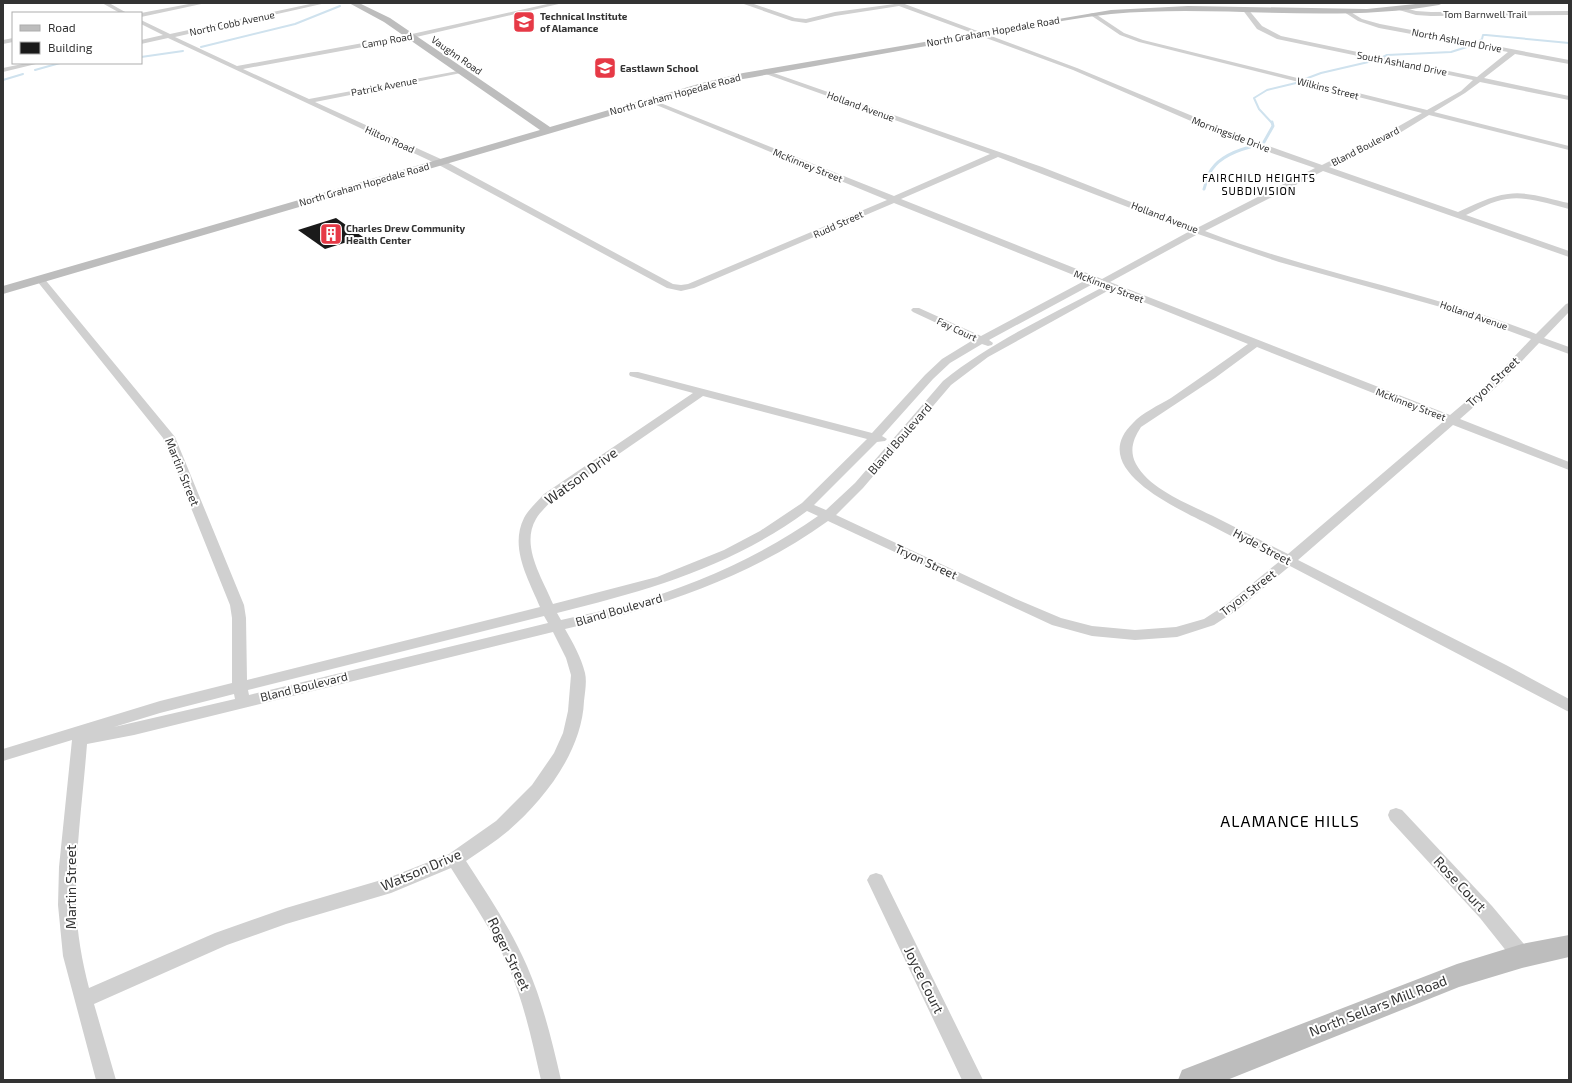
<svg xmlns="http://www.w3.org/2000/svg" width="1572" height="1083" font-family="'Exo 2',sans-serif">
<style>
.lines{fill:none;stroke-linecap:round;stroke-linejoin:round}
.stream-far1{stroke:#cfe2ee;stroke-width:2}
.stream{stroke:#cfe2ee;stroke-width:3}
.building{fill:#1a1a1a}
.street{fill:#d0d0d0;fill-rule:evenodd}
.secondary{fill:#bdbdbd;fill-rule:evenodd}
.labels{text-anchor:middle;stroke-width:4;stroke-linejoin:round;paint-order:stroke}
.far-street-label{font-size:10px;fill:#333;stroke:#fff}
.far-poi-label{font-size:10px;font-weight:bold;fill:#333;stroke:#fff;text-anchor:start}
.far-neighbourhood-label{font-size:11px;letter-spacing:1px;fill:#000;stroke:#fff}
.street-label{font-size:12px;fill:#333;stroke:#fff}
.near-street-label{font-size:14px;fill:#333;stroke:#fff}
.near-neighbourhood-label{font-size:16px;letter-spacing:1px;fill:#000;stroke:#fff}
</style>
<rect width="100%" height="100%" fill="#fff"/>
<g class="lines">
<path class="stream-far1" d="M1477,42L1482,39L1483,35H1486L1569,43
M201,47L295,24L340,6
M141,57L183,51
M1383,57L1387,55L1451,52L1473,45
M35,70L60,63
M1305,79L1321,73L1377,60
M3,80L23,74
M1272,123L1259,109L1254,98L1267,90L1296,83"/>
<path class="stream" d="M1264,142L1273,126L1272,122
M1204,189C1206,184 1206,179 1209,174C1216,159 1235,151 1250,147"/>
</g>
<path class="building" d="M336,218L363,237L325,249L298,230Z"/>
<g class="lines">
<path class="street" d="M102,3H109L127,13H120Z
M194,3H206L141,17V13Z
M315,3H326L175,37L237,66L412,34L552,3H563L412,38L243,69L309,99L463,70V72L461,73L315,102L443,160L673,284L681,285L688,284L887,200L649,102V100H653L894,196L990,154L763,73V71L765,70L1042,167L1197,228L1315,168L1237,141L1073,70L899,6L835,16L806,23L792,21L741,3H751L795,18L806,19L835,12L902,3L1077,68L1243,137L1322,165L1392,130L1422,113L1139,42L1120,35L1089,14L1094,13L1124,33L1143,40L1427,110L1461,91L1473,80L1277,39L1257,29L1242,9L1247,8L1262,26L1281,36L1477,77L1508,52L1379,28L1358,21L1344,12L1349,11L1362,19L1380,24L1569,60V64L1515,54L1484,78L1569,96V100L1480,82L1465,93L1434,112L1569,146V150L1429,115L1398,134L1329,167L1458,212C1474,205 1490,196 1508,194C1528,191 1549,199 1569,203V209C1549,204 1528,196 1507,199C1492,201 1479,209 1466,215L1569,251V257L1323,171L1205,231C1313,273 1428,291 1536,334L1566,304L1569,303V312L1544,338L1569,347V354L1539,343L1502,382L1460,419L1569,462V470L1453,425L1298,560L1506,665L1569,699V712L1290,566L1237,610L1214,625L1177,637L1135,640L1092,636L1052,625L828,521C770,563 704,590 636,611C613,618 589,623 565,629C573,643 581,657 585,673C587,681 585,692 584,701C582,751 545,799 508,831C495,842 480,851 466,861C488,895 511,929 527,966C543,1003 552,1041 561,1080H541C532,1041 524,1002 508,966C493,931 471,900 451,868L391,893L286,924L227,945L94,1004L116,1080H96L63,956L58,905L59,867L72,740L3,761V749L160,701L232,683V618L230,605L163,438L37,281L35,279L37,277H43L175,437L244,605L246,618L247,680L540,607C529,580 509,548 524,518C528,510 537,502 544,494L693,393L630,376L629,374L630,372H638L872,433L925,375L942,359L973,340L913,312L911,310L913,308H919L981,336L1086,280L894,203L694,288L681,291L667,288L437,164L168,38L141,44V40L163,35L141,24V20L170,34ZM998,157L1190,231L1102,279L901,199ZM1198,234L1279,262L1455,311L1531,339L1494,378L1450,415L1110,282ZM1091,285L1099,286L1101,288C1047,317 991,342 943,381L855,483L826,510L814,505L877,442L885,441L887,439L882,436L933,379L950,363L982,344L988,346L992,345L993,343L989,340ZM1111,289L1248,344C1223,362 1197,380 1171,398C1159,405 1142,413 1133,423C1085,469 1179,509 1210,525C1233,537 1257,549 1280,561L1227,604L1204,619L1176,627L1135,630L1092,626L1061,618L1016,599L836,515L863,488L951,385L988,357ZM1257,347L1444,421L1288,554C1264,542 1241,530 1217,518C1191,505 1150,490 1136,464C1129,451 1133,439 1141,427L1215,378ZM703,396L867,439L802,503L760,531L724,550L657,577L553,604C543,579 520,546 536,519C540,512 547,506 552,500ZM807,511L818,516C761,556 696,585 629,604C606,610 583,615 561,620L557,613C648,590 729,568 807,511ZM544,616L548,623L249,695L248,690ZM553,632L566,658L571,675L568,711L563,733L554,753L532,785L496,821L449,854L388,878L286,908L215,933L89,988C82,961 77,933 76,904C75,851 83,797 87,744L134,735ZM234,694L235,699L114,727L160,713Z
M1401,7L1416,11L1431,12L1569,11V15L1431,16L1416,15L1399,10V8Z
M13,38V42L3,44V40Z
M27,63H40L3,72V68Z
M1396,808L1402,810L1492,906L1529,950L1531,956L1529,962L1522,964L1515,962L1480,918L1390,820L1388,815L1390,810Z
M876,873L882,875L983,1080H962L867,880L870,875Z"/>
<path class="secondary" d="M349,3H359L390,18L550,127L702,83L743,73L1111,10L1188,6L1367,9L1425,3H1443L1439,5C1331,24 1220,4 1111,14C1066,19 1021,29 976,37C898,51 821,65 743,79L708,87L3,294V286L540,130L384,22Z
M1569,935V957L1522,968L1459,987L1227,1080H1178L1182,1070L1457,964L1522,944Z"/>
</g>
<defs>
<g id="school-square" transform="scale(1.15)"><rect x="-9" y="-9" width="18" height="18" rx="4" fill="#e63946" stroke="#fff"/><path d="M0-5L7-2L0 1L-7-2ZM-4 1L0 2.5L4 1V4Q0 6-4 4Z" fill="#fff"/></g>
<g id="building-square" transform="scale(1.15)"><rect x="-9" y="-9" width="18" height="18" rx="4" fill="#e63946" stroke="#fff"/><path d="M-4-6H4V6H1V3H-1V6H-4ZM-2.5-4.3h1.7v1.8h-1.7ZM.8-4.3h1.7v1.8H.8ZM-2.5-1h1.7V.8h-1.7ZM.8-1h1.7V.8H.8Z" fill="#fff"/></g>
</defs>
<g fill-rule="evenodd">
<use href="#school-square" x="524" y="22"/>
<use href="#school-square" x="605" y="68"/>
<use href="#building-square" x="331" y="234"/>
</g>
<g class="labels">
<g class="far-street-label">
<text x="1485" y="18">Tom Barnwell Trail</text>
<text transform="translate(232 23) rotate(-12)" y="4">North Cobb Avenue</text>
<text transform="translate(993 31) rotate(-10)" y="4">North Graham Hopedale Road</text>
<text transform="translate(387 40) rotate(-10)" y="4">Camp Road</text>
<text transform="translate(1457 40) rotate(11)" y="4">North Ashland Drive</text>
<text transform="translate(457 55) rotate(35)" y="4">Vaughn Road</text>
<text transform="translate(1402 63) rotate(11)" y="4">South Ashland Drive</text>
<text transform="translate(384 86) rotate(-11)" y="4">Patrick Avenue</text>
<text transform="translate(1328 88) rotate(14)" y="4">Wilkins Street</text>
<text transform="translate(675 94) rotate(-15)" y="4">North Graham Hopedale Road</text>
<text transform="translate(861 106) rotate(20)" y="4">Holland Avenue</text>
<text transform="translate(1231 134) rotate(21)" y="4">Morningside Drive</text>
<text transform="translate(390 139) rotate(24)" y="4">Hilton Road</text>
<text transform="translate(1365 146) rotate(-27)" y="4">Bland Boulevard</text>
<text transform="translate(808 165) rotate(22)" y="4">McKinney Street</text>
<text transform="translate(364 184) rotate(-16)" y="4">North Graham Hopedale Road</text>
<text transform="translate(1165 217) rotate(21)" y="4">Holland Avenue</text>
<text transform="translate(838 224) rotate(-24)" y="4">Rudd Street</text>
<text transform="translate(1109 286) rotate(21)" y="4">McKinney Street</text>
<text transform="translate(1474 315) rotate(19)" y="4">Holland Avenue</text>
<text transform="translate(957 329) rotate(25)" y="4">Fay Court</text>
<text transform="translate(1411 404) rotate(21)" y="4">McKinney Street</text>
</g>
<g class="far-poi-label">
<text x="540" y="20">Technical Institute<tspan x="540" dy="12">of Alamance</tspan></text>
<text x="620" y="72">Eastlawn School</text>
<text x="346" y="232">Charles Drew Community<tspan x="346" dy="12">Health Center</tspan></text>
</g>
<g class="far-neighbourhood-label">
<text x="1259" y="182">FAIRCHILD HEIGHTS<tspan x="1259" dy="13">SUBDIVISION</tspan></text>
</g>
<g class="street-label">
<text transform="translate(1493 382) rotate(-43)" y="4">Tryon Street</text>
<text transform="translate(900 439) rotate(-49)" y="4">Bland Boulevard</text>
<text transform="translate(182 472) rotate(68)" y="4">Martin Street</text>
<text transform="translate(1262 547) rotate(28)" y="4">Hyde Street</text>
<text transform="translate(926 562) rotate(25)" y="4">Tryon Street</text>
<text transform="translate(1248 593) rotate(-38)" y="4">Tryon Street</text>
<text transform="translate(619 610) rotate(-16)" y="4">Bland Boulevard</text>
<text transform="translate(304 687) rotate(-14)" y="4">Bland Boulevard</text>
</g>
<g class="near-street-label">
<text transform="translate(581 476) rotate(-36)" y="5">Watson Drive</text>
<text transform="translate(421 870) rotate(-23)" y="5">Watson Drive</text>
<text transform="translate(1460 884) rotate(47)" y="5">Rose Court</text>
<text transform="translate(71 887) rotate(-90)" y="5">Martin Street</text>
<text transform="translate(509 954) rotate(64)" y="5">Roger Street</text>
<text transform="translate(924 980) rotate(64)" y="5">Joyce Court</text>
<text transform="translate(1378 1006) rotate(-21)" y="5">North Sellars Mill Road</text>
</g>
<g class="near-neighbourhood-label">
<text x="1290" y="827">ALAMANCE HILLS</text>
</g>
</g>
<rect width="1572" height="1083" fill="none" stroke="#333333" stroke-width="8"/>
<rect x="12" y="12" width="130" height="52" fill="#ffffff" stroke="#adadad"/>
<rect x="20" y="25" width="20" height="6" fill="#bdbdbd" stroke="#adadad"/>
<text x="48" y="32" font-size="12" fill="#333333">Road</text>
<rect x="20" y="42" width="20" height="12" fill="#1a1a1a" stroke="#adadad"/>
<text x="48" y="52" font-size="12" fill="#333333">Building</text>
</svg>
